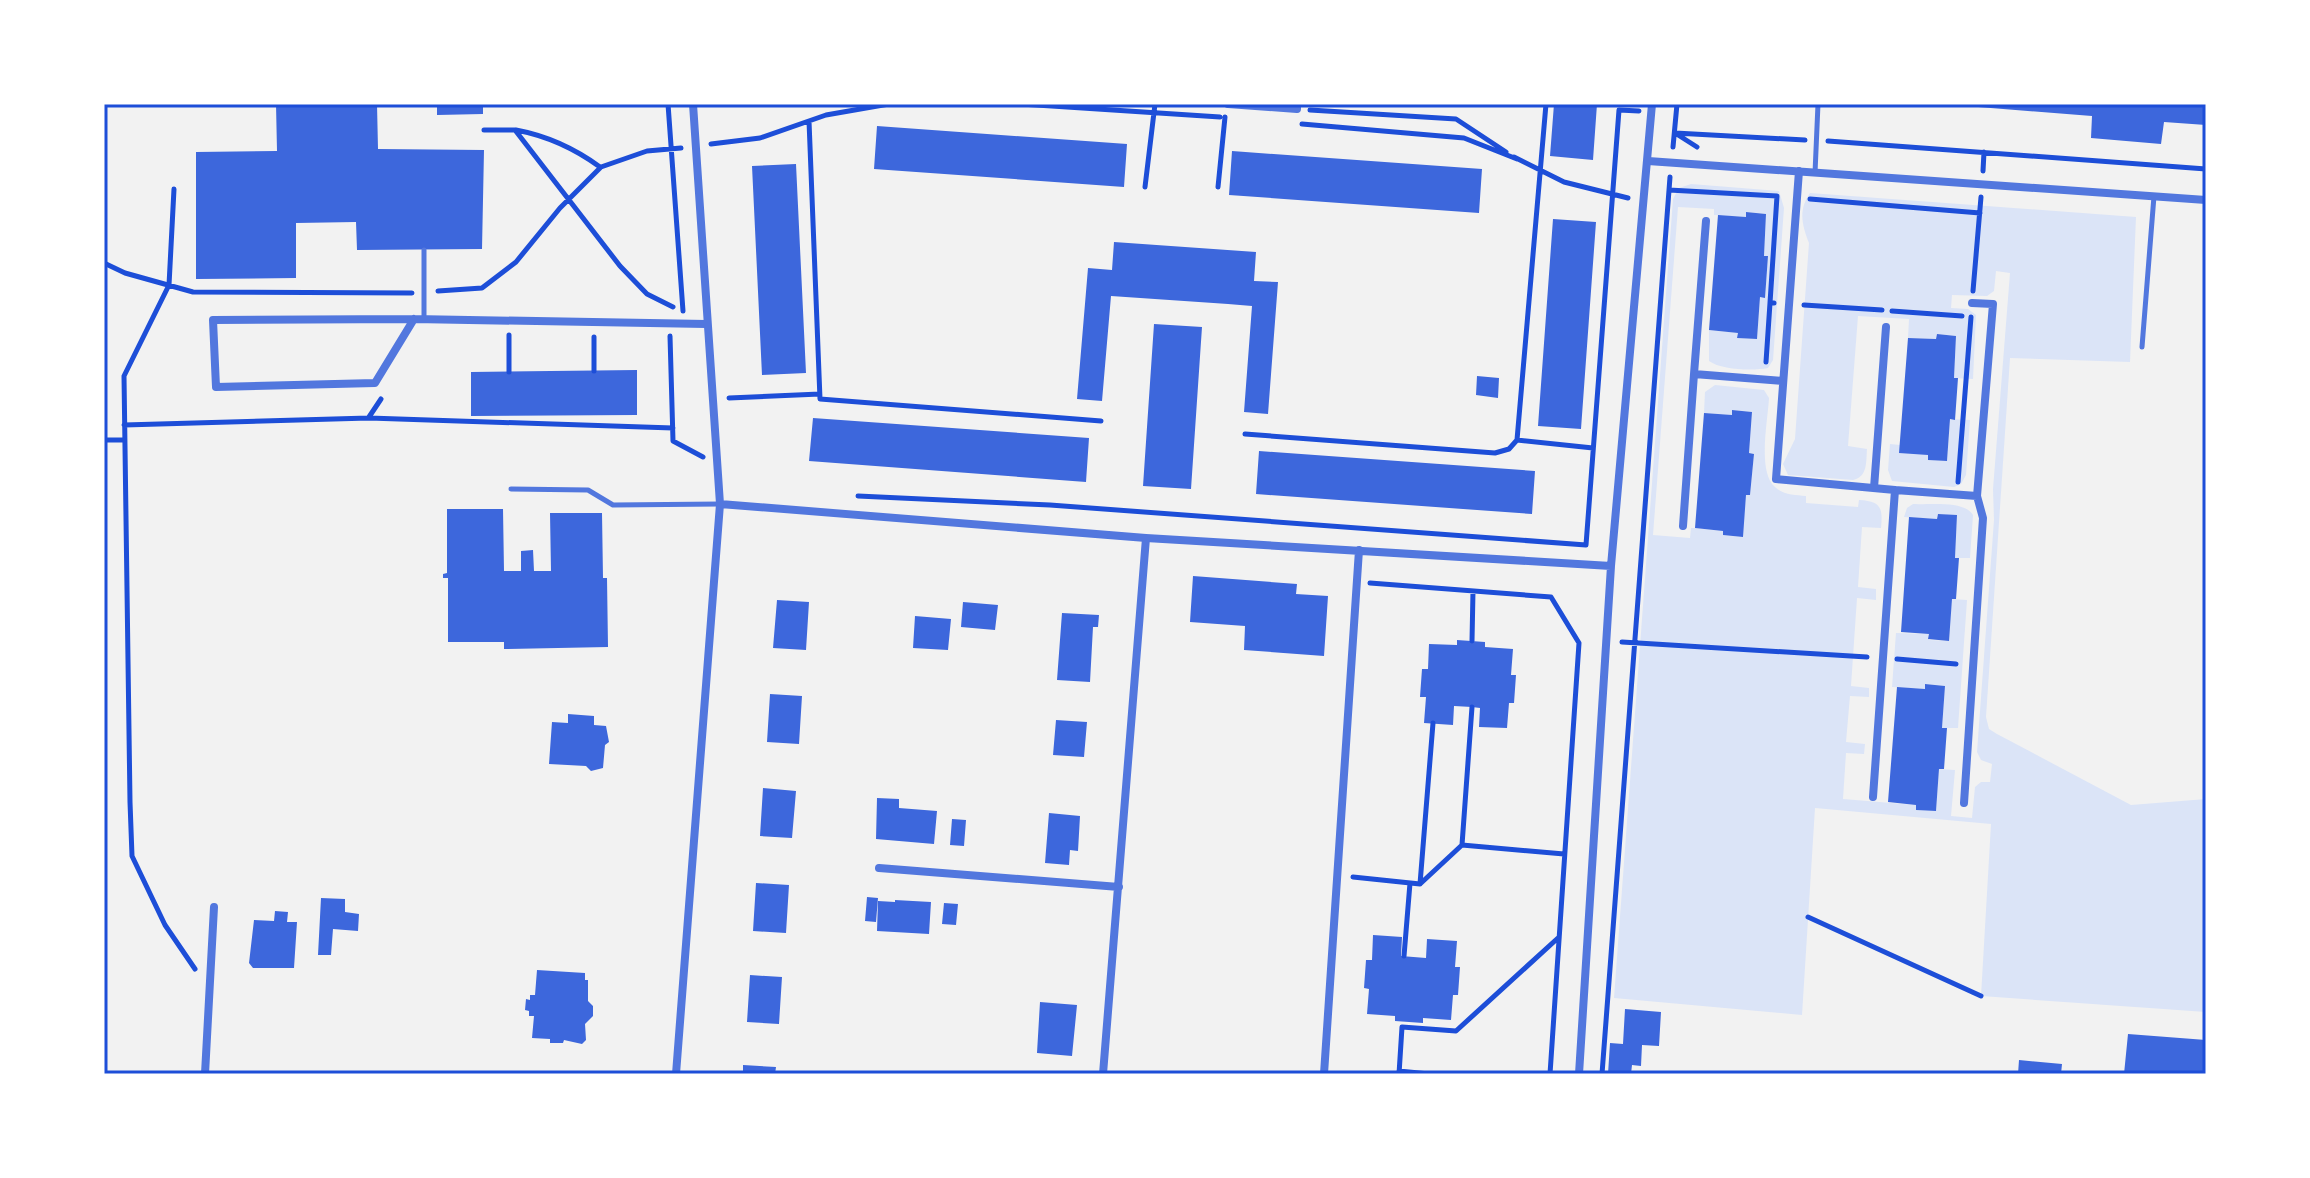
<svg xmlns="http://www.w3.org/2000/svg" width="2310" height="1178" font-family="'Crimson Pro',serif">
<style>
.green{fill:#dbe4f7}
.building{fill:#3d67dc}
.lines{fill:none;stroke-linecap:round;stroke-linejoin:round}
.path{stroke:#1d4ed8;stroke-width:5}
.service{stroke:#5277de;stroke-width:5}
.minor{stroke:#5277de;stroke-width:8}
.neatline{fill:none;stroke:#1d4ed8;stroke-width:3}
</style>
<rect width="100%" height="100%" fill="#f2f2f2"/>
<path class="green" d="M1691,184L1779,191L1784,208L1773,360L1768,368C1753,371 1721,370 1709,361V330L1738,333V338L1757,339L1760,297H1765L1768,257L1764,256L1766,214L1747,212L1746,217L1714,215V209L1678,207L1653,535L1690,538L1691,528H1695L1723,531V535L1742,537L1746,495H1750L1754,454L1749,453L1752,412L1733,410L1732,415L1704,413L1705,392L1715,385L1764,390L1769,398C1768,420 1757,472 1775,487C1783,495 1795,495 1806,496V503L1858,507L1859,500C1881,501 1883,508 1881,528L1862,527L1858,587L1876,589V600L1857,598L1851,686L1869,688V697L1850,696L1846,742L1865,744L1864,754L1846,753L1843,799L1916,805V810L1936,811L1939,769L1955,770L1951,816L1972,818L1975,787L1981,782H1990L1992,764L1981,760L1977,752L1994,520L1993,489L2010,273L1996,271L1994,291L1987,296L1952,295L1951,308L1968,309L1976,315L1973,379L1954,378L1956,336L1937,334L1936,339L1908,338L1909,319L1858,316L1848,446L1867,449C1866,461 1868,477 1853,480L1788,475L1783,464L1795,439L1809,243C1802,225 1798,210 1810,193L2136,217L2130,362L2010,358L1986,717L1989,729L1997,734L2131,805L2206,799V1012L1981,996L1991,824L1815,808L1802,1015L1614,998L1673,199L1679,188Z
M1950,419L1970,420L1966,475L1961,484L1954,487L1892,481L1888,470L1890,444L1900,445L1928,455V460L1947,461Z
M1913,504C1930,505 1964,500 1973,515L1970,558H1955L1957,516L1938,514L1937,519L1904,517L1907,508Z
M1952,599L1967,600L1958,728H1942L1945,686L1926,684L1925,689L1892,687L1896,633L1929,634V640L1948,641Z"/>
<path class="building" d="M276,104H377L378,149L484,150L482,249L357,250L356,222L296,223V278L196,279V152L277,151Z
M437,104H483V114L437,115Z
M1554,104H1597L1593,160L1550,156Z
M1966,104H2206V125L2164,122L2161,144L2091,138L2092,116L1966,106Z
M877,126L1127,144L1124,187L874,169Z
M1232,151L1482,169L1479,213L1229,195Z
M796,164L806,373L762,375L752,166Z
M1746,212L1766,214L1764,256H1768L1765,298L1760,297L1757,339L1737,338L1738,333L1709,330L1718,215L1746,217Z
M1553,219L1596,222L1581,429L1538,426Z
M1114,242L1256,252L1254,281L1278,282L1268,414L1244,412L1252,306L1228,304L1111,296L1102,401L1077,399L1088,268L1112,270Z
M1154,324L1202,327L1191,489L1143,486Z
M1937,334L1956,336L1954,378H1958L1955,420L1950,419L1947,461L1928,460V455L1899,453L1908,338L1936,339Z
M637,370V415L471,416V372Z
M1477,376L1499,378L1498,398L1476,395Z
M1732,410L1752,412L1749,453L1754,454L1750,495H1746L1743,537L1723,535V531L1695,528L1704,413L1732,415Z
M813,418L1089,438L1086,482L809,461Z
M1259,451L1535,471L1532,514L1256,494Z
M447,509H503L504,571H521V551L533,550L534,571H551L550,513H602L603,578H607L608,647L504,649V642H448V578H443V574L447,573Z
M1938,514L1957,515L1955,558H1959L1956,599H1952L1949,641L1928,639L1929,634L1901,632L1909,517L1937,519Z
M1193,576L1297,584L1296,594L1328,596L1324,656L1244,650L1245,626L1190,622Z
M777,600L809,602L806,650L773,648Z
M963,602L998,605L995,630L961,627Z
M1062,613L1099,615L1098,627H1093L1090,682L1057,680Z
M915,616L951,619L948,650L913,648Z
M1457,640L1485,642V647L1513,649L1511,675H1516L1514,703H1509L1507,728L1479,727L1480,708L1472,707L1454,706L1453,725L1424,723L1426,697H1420L1422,669H1428L1429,644L1457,645Z
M1925,684L1945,686L1942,728H1947L1944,769H1939L1936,811L1916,810V805L1888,802L1897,687L1925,689Z
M770,694L802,696L799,744L767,742Z
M568,714L594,716V725L606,726L609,742L605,745L603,768L591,771L586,766L549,764L552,722L568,723Z
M1056,720L1087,722L1084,757L1053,755Z
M763,788L796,791L792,838L760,836Z
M877,798L899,799V808L937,811L934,844L876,839Z
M1049,813L1080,816L1078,851L1070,850L1069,865L1045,863Z
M952,819L966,820L964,846L950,845Z
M756,883L789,885L786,933L753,931Z
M867,897L878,898L876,922L865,921Z
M321,898L345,899V912L359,914L358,931L333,929L331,955H318Z
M895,900L931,902L929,934L877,931L878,901L895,902Z
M944,903L958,904L956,925L942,924Z
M275,911L288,912L287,922H297L294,968H253L249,963L254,920L274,921Z
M1373,935L1402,937L1401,956L1426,958L1427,939L1457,941L1455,967H1460L1458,995H1453L1451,1020L1423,1018V1023L1395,1021V1016L1367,1014L1369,989L1364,988L1366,960H1372Z
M537,970L585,973V980H588V1001L593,1006V1016L585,1024L586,1040L582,1044L564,1040L563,1043H550V1039L532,1038L534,1016H529V1011L525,1010L526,999L530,1000V995H535Z
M750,975L782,977L779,1024L747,1022Z
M1040,1002L1077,1005L1072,1056L1037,1053Z
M1625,1009L1661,1012L1659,1046L1642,1045L1641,1066L1632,1065L1631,1074H1608L1610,1043L1623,1044Z
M2128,1034L2206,1040V1074H2124Z
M2019,1060L2062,1064L2061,1074H2018Z
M743,1065L776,1067L775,1074H743Z"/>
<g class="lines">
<path class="path" d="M668,104L683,311
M1021,104L1220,117
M1546,104L1517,440L1593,448
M1310,110L1456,119L1506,152
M809,121L820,399L1101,421
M1302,124L1464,138L1517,159
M484,130H515L620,266L647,294L673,307
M516,130C548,136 574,148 600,167
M1675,133L1805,140
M1675,133L1697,147
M1828,141L2206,169
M711,144L760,138L826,115L889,104
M1673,147L1677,104
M1514,157L1564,182L1628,198
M1983,171L1984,152
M1145,187L1155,104
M1218,187L1225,117
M174,189L169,285L124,376L130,802L132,856L165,925L195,969
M1669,190L1777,196L1770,303H1774
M1810,199L1980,213
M104,263L125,273L193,292L412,293
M438,291L482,288L516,262L560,208L601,167L647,151L681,148
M1973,291L1981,197
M1804,305L1882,310
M1892,311L1962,316
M670,336L673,441L703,457
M594,337V371
M1766,362L1770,303
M509,372V335
M729,398L820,394
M369,417L381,399
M124,425L369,418L673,428
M1245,434L1495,453L1509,449L1517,440
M104,440H124
M1958,482L1971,317
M858,496L1050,505L1586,545L1619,110L1639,111
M1370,583L1551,597L1579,643L1550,1074
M1472,641L1473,591
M1622,642L1867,657
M1897,659L1956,664
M1462,845L1472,707
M1353,877L1420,884L1462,845L1564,854
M1420,884L1433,723
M1808,917L1981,996
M1404,956L1410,883
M1399,1071L1429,1074
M1399,1074L1402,1027L1456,1031L1558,938
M1602,1074L1670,177"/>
<path class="service" d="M1815,173L1818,104
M424,319V250
M2142,347L2154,196
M511,489L588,490L613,505L720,504"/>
<path class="minor" d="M1228,104L1297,109V104
M1648,161L2206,200
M1799,171L1776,479L1895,490L1873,797
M1706,221L1694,374L1783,381
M1972,303L1993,304L1977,496
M414,319L375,383L216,387L213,320L414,319L706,324
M1874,488L1886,327
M1895,490L1977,496L1983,518L1964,803
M720,504L1146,538L1611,566
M1683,526L1694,374
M879,868L1119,887
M205,1074L214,907
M676,1074L720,504L693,104
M1103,1074L1146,538
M1324,1074L1359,550
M1579,1074L1611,566L1652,104"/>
</g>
<rect width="2310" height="1178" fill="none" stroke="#ffffff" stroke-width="212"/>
<rect x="106" y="106" width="2098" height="966" class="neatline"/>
</svg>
